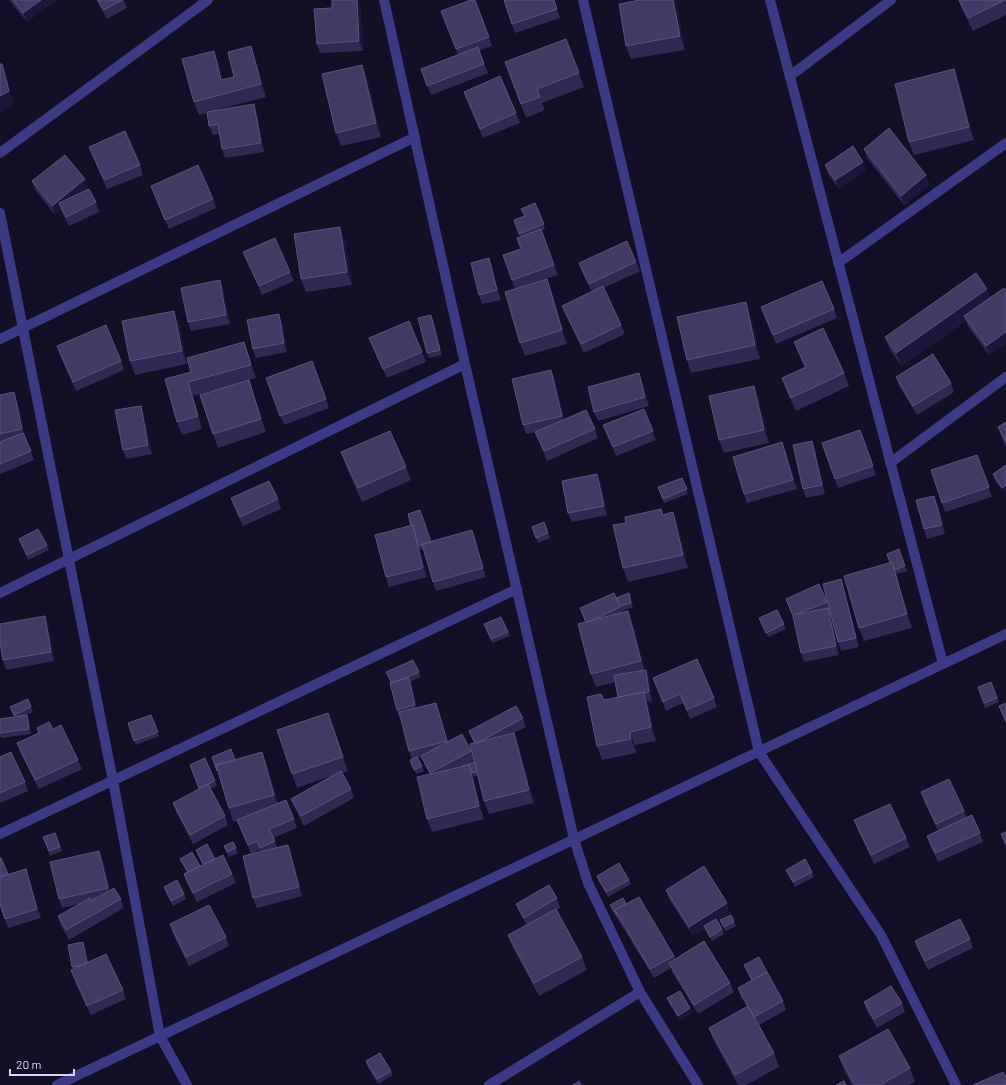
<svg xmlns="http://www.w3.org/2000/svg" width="1006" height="1085" font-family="Barlow,sans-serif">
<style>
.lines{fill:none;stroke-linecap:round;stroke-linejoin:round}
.minor{stroke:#3d3a85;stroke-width:10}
.wall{fill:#312854;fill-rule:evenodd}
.shaded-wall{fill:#1d163a}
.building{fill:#433a66;stroke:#5a527e}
</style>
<rect width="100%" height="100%" fill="#130f26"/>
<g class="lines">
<path class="minor" d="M384,0L465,364L574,839L588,883L640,992L698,1085
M583,0L759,752L881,935L956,1085
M770,0L943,664
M790,76L891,0
M0,153L208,0
M0,213L113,781L160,1036L187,1085
M838,263L1006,143
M0,339L415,137
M890,463L1006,377
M0,593L465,364
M0,834L517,589
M57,1085L1006,634
M489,1085L640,992"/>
</g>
<path class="wall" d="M9,0H56L27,22Z
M96,0H124L127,8L107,19Z
M475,0L492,46L479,51L488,73L431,95L421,69L458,55L441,11Z
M504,0H554L560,18L515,33Z
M958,0H1006V15L973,31Z
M360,5L363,51L320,53L317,44L332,8Z
M677,8L685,50L631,59L626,46Z
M566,39L584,87L542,103L545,110L526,118L510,76Z
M214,51L219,64L223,80L234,77L256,60L266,97L216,110L257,113L264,152L225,158L222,149L219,134L213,135L209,126L207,113L199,115L194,102Z
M362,65L367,78L381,137L341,146L336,133Z
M959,83L974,140L914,155L909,142Z
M464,92L516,113L520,123L483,138Z
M89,147L140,165L143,175L107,189Z
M864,149L930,184L904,205L867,158Z
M825,165L866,171L839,189L828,174Z
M85,179L88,188L86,190L96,202L99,212L69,226L61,210L55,215L35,190L32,181Z
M151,186L213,199L216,208L169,229Z
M535,203L545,229L541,231L558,275L530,284L547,279L552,293L567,344L525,356L520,343L515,289L503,255L521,249L520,237L514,220L524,216L521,209Z
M345,241L352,285L306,292L301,279Z
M243,252L290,272L294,281L262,295L247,261Z
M489,258L492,267L501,300L482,304L479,295Z
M636,262L640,271L604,288L621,325L625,334L584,353L566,315L562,306L592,292L582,272L579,263Z
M220,280L223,289L230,324L191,331L188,322Z
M1006,290V344L989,355L967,325L966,321L901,366L890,350L885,337L990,297Z
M761,307L834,309L837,318L776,344Z
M751,316L760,359L691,373L687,360Z
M433,319L442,355L429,358L427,353Z
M282,323L287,352L256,358L253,349Z
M179,324L187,364L135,375L130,361Z
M369,338L422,352L426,362L387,378L373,347Z
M244,342L249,356L256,378L249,380L266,432L218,448L213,434L237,384L193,396L202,429L182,435L177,422L191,372Z
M794,342L844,373L849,386L796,411L787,392L782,378L805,368L799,355Z
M57,346L121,361L124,370L76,391L60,355Z
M312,361L329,408L284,425L266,378Z
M551,370L555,379L564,419L595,429L598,438L547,461L539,441L536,432L526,434L523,425Z
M896,377L951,383L954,392L917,415L899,386Z
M642,382L649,406L598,421L594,412Z
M14,392L17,401L26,438L34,460L0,474V395Z
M759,399L769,443L724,453L719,440Z
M141,406L144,415L152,454L126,459L123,450Z
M644,409L656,440L616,456L603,425Z
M1006,422V447L1003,441L998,427Z
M860,430L876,475L838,488L822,443Z
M815,450L825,494L806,498L803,489Z
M341,452L406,467L411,480L362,502L346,466Z
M786,452L797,489L747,503L744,494Z
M977,455L992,497L945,512L942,503Z
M1006,465L1004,492L994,479L993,474Z
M682,478L688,494L664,503L658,487Z
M601,483L607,515L572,522L568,513Z
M934,496L938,505L945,534L927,539L924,529Z
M231,498L278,499L281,509L243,526L234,507Z
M673,512L678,526L688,568L628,582L623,568L663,515Z
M544,522L550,538L538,543L532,527Z
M375,535L431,541L475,539L486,577L436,591L433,582L423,549L420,550L427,577L389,587L386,577Z
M19,539L47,545L49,550L28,560Z
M899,549L907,571L896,574L912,628L864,641L859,628L890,563Z
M841,579L844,588L859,647L841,651L838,642L830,611H829L831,617L839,655L804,662L801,653L793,617L786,599L827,602L829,608Z
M629,593L633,607L622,611V612L628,611L633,624L645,670H646L649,679L652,701L647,702L656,741L635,745L636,753L602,760L597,746L604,700L618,697L615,682L596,687L591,674L585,622L580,608L616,598Z
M759,618L784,624L786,629L768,637Z
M484,624L508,632L510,636L492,643Z
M48,625L54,661L6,670L3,660Z
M419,672L420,677L410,682L417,708L436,703L439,712L448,742L471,751L473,757L474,743L469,731L523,718L526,727L514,733L519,747L534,803L489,814L484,801L478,776L473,777L484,819L432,832L427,819L430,774L425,765L422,757L418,758L424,771L416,774L411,765L410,760L412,759L409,751L401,719H400L397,710L390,683ZM474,761L475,762L467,764Z
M653,678L714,698L717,707L690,719L683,703L666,711Z
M991,682L999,702L985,708L978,687Z
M28,699L33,712L24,716L29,720L31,734L1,738L0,735V719L14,717L10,707Z
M151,715L159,736L136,745L128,723Z
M333,727L348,771L342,773L351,789L354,798L304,826L295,808L291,799L331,776L297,788L292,774Z
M37,728L53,729L78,760L82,769L39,789L20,752L17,743L39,733Z
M262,752L267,766L278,803L294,819L297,828L273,838L277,847L288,845L291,854L302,896L257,908L253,898L261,851L260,850L251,854L238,821L233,822L229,808L235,760Z
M0,757L25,782L28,791L0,803Z
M205,758L217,786L210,789L225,816L228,825L193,844L176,812L173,803L199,789L190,765Z
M921,792L964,811L967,818L980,833L983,842L938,862L930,845L927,836L938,831L924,801Z
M854,820L906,838L910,847L874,864L858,830Z
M1006,832V848L1001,834Z
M55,833L62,851L50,856L43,837Z
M224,846L236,848L238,853L229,857Z
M196,850L215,859L232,874L236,883L197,902L187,883L184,874L187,872L182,863L180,859L200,866L203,865Z
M103,861L110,890L121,899L124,908L69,940L61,925L58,916L79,904L62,908L59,899Z
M26,869L41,918L8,928L5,919L8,874Z
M786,870L812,872L814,877L795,887L788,874Z
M597,876L629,880L631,884L608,897L598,880Z
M164,887L184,894L186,899L173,906L166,892Z
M666,890L730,913L717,921L722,929L724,934L712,941L705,929L693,936L669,899Z
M557,898L560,908L556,910L582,957L587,970L539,996L513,948L508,935L527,925L520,914L516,904Z
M626,904L674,956L675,959L730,983L734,992L698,1014L672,972L671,968L654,978L612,910L610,905Z
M720,920L734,921L736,926L726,931L722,925Z
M170,924L226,937L229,946L189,966L173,934Z
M970,939L973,948L928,970L918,950L915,941Z
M85,947L88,962L123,990L126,999L91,1015L74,979L71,970L73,969L72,967Z
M744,965L767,972L783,1001L786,1010L759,1025L774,1053L779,1067L746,1085H738L714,1041L709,1028L747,1007L741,997L738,988L752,980Z
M667,998L690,1008L692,1013L680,1021L669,1003Z
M864,1002L902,1003L905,1012L877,1028L867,1011Z
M839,1056L910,1068L915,1082L909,1085H852L844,1070Z
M366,1061L391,1071L393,1075L378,1084L367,1066Z"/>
<path class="shaded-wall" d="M41,0H56L27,22L23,13Z
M357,0H359L360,5L363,51L359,41Z
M673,0H675L677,8L685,50L680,36Z
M251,46L256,60L266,97L261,84Z
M214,51L219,64L226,93L221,80Z
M2,64L7,77L14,104L0,113V96Z
M362,65L367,78L381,137L376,123Z
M954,69L959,83L974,140L969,127Z
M254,104L257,113L264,152L261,143Z
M863,162L866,171L839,189L835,180Z
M926,175L930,184L904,205L901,196Z
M85,179L88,188L62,209L59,203L61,210L55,215L52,206Z
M340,227L345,241L352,285L347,272Z
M489,258L492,267L501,300L497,290Z
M547,279L552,293L567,344L562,330Z
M220,280L223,289L230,324L226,315Z
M987,289L992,302L964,316L966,321L901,366L896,353Z
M746,302L751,316L760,359L755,345Z
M174,311L179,324L187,364L182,351Z
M279,314L282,323L287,352L284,343Z
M431,315L433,319L442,355L440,350Z
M1006,332V344L989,355L986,346Z
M244,342L249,356L256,378L251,365Z
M551,370L555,379L566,425L562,416Z
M639,373L642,382L649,406L645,397Z
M249,380L253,393L266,432L261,419Z
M188,382L193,396L202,429L198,416Z
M754,386L759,399L769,443L764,430Z
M14,392L17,401L26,438L22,429Z
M141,406L144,415L152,454L148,445Z
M812,441L815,450L825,494L822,485Z
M782,442L786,452L797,489L793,480Z
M597,474L601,483L607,515L604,506Z
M1006,485V491L1004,492L1002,488Z
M934,496L938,505L945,534L942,525Z
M673,512L678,526L688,568L683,555Z
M413,525L420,550L427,577L423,568Z
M472,530L475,539L486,577L483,568Z
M892,562L897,576L912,628L907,614Z
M841,579L844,588L859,647L856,638Z
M828,608L831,617L839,655L836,646Z
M628,611L633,624L646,675L641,661Z
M45,616L48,625L54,661L51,652Z
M646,670L649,679L652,701L649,692Z
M409,678L412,687L419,714L415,705Z
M644,692L649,705L656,741L651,727Z
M436,703L439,712L450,750L447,741Z
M27,715L29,720L31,734L29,729Z
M630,732L635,745L636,753L631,739Z
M514,733L519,747L534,803L529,790Z
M262,752L267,766L279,809L274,795Z
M469,765L474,778L484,819L479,806Z
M288,845L291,854L302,896L299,887Z
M99,851L103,861L111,897L108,888Z
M26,869L29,878L41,918L37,909Z
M727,903L730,913L705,928L704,926L705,929L693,936L689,927Z
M83,942L85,947L89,969L87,964Z
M690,1008L692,1013L680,1021L678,1016Z"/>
<path class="building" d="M13,0H41L23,13Z
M98,0H122L104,10Z
M332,0H357L359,41L317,44L314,9L332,8Z
M471,0H475L489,37L456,49L441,11Z
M504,0H554L557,9L512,24Z
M640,0H673L680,36L626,46L619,4Z
M959,0H1005L968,18Z
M566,39L579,73L537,89L540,97L521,104L505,62Z
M251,46L261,84L194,102L182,59L214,51L221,80L234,77L228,52Z
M478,47L484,64L427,86L421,69Z
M0,64H2L9,91L0,96Z
M362,65L376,123L336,133L322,74Z
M954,69L969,127L909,142L895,84Z
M500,76L516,113L480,129L464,92Z
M254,104L261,143L222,149L218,124L209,126L207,112Z
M889,128L926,175L901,196L864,149Z
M125,131L140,165L104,180L89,147Z
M853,146L863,162L835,180L825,165Z
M65,155L85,179L52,206L32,181Z
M198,165L213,199L165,220L151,186Z
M89,189L96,202L66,217L59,203Z
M535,203L544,224L519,234L514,220L525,216L521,209Z
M340,227L347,272L301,279L294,234Z
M541,229L554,265L512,280L503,255L521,249L517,238Z
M275,238L290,272L259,286L243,252Z
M627,241L636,262L589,284L579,263Z
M489,258L497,290L479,295L471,263Z
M976,273L987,289L896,353L885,337Z
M547,279L562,330L520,343L505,292Z
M220,280L226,315L188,322L181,288Z
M822,281L834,309L773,335L761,307Z
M603,286L621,325L581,344L562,306Z
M1004,288L1006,290V332L986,346L964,316Z
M746,302L755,345L687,360L677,317Z
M174,311L182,351L130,361L122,321Z
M279,314L284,343L253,349L247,320Z
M431,315L440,350L427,353L418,318Z
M409,321L422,352L383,369L369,338Z
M106,325L121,361L73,382L57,346Z
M823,328L844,373L791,398L782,378L806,367L794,342Z
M244,342L251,365L188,382L198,416L177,422L165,379L191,372L187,358Z
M933,354L951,383L913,406L896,377Z
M312,361L326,399L280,416L266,378Z
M551,370L562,416L523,425L512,379Z
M639,373L645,397L594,412L588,387Z
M249,380L261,419L213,434L200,395Z
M754,386L764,430L719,440L709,396Z
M14,392L22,429L0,434V395Z
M141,406L148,445L123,450L115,410Z
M644,409L653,431L613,447L603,425Z
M586,410L595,429L544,451L535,432Z
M1006,422V442L998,427Z
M860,430L873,466L835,479L822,443Z
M390,431L406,467L358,488L341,452Z
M23,433L31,451L0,464V442Z
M812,441L822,485L803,489L793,445Z
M782,442L793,480L744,494L733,457Z
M977,455L989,487L942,503L931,470Z
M1006,465V485L1002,488L993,474Z
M597,474L604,506L568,513L562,481Z
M682,478L687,489L663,499L658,487Z
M269,481L278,499L240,517L231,498Z
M934,496L942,525L924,529L916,500Z
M661,509L663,515L673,512L683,555L623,568L613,525L626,523L625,517Z
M420,510L431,542L418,546L414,530L413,525L411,526L408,514Z
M544,522L548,533L536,538L532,527Z
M413,525L423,568L386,577L375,535Z
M38,529L47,545L27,555L19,539Z
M472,530L483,568L433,582L422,544Z
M899,549L905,566L895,570L892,562L890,563L887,554Z
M892,562L907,614L859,628L844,576Z
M841,579L856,638L838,642L823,584Z
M819,584L827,602L795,615L828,608L836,646L801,653L793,616L786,599Z
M614,593L620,607L591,621L586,622L580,608Z
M629,593L631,603L620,606L616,598Z
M777,610L784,624L766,633L759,618Z
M628,611L641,661L591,674L578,624Z
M45,616L51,652L3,660L0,643V624Z
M501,617L508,632L491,639L484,624Z
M697,659L714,698L687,710L680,694L663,702L653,678Z
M413,660L419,672L403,679L391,682L386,672Z
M646,670L649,692L644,693V692L618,697L614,675Z
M409,678L415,705L397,710L390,683Z
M991,682L997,698L984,703L978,687Z
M644,692L651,727L630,732L631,739L597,746L587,697L601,694L604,700Z
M28,699L31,707L14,715L10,707Z
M436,703L447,741L409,751L399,712Z
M1006,703V722L999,706Z
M516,706L523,718L479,742L475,743L469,731Z
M328,713L343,757L292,774L277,730Z
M27,715L29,729L0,733V719Z
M151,715L158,732L134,741L128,723Z
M49,722L53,729L61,725L78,760L35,780L17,743L39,733L37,728Z
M514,733L529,790L484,801L470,744Z
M462,734L471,751L430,773L421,756Z
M231,749L235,760L216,765L217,771L212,757Z
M11,752L25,782L0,793V757Z
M262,752L274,795L229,808L216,765Z
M417,757L422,766L414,770L410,760Z
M205,758L215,781L199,788L190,765Z
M475,762L477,771L472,773L469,765L462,766Z
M469,765L479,806L427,819L417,777Z
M341,771L351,789L301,816L291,799Z
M949,779L964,811L936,824L921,792Z
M208,784L225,816L190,835L173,803Z
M286,800L294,819L269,829L275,841L260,848L257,841L248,845L237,820Z
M890,804L906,838L871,855L854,820Z
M972,815L980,833L935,853L927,836Z
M1006,832V844L1001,834Z
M55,833L60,847L49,851L43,837Z
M233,842L236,848L227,852L224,846Z
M207,844L215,859L203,864L196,850Z
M288,845L299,887L253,898L243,856Z
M99,851L108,888L59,899L50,862Z
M192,852L200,866L188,872L180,859Z
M223,855L232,874L193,893L184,874Z
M0,858H1L8,874L0,877Z
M805,859L812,872L793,882L786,870Z
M619,863L629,880L606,892L597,876Z
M704,866L727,903L689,927L666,890Z
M26,869L37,909L5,919L0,904V877Z
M177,880L184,894L171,901L164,887Z
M549,885L557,898L524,918L516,904Z
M114,888L121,899L66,930L58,916L90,898L91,901Z
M639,897L674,956L650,969L615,910Z
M623,898L626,904L615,910L617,915L610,905Z
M209,905L226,937L186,957L170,924Z
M556,909L582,957L534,983L508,935Z
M731,915L734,921L724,927L720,920Z
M716,919L722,929L710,937L704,926Z
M960,919L970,939L925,961L915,941Z
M704,941L730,983L694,1005L669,963Z
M83,942L87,963L81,965L72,967L68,945Z
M106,954L123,990L87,1006L71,970Z
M759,957L767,972L752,980L744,965Z
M767,972L783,1001L754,1017L738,988Z
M891,986L902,1003L874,1019L864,1002Z
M680,991L690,1008L678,1016L667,998Z
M748,1006L774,1053L735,1075L709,1028Z
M888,1029L910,1068L880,1085H855L839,1056Z
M380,1053L391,1071L377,1079L366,1061Z
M1003,1072L1006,1077V1085H973Z
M579,1081L581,1085H573Z
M844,1081L846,1085H836Z"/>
<path d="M10 1069v6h64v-6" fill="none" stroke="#d9d4ff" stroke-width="2"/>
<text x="16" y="1069" font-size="12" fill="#d9d4ff" stroke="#130f26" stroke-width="3" paint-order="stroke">20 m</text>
</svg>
